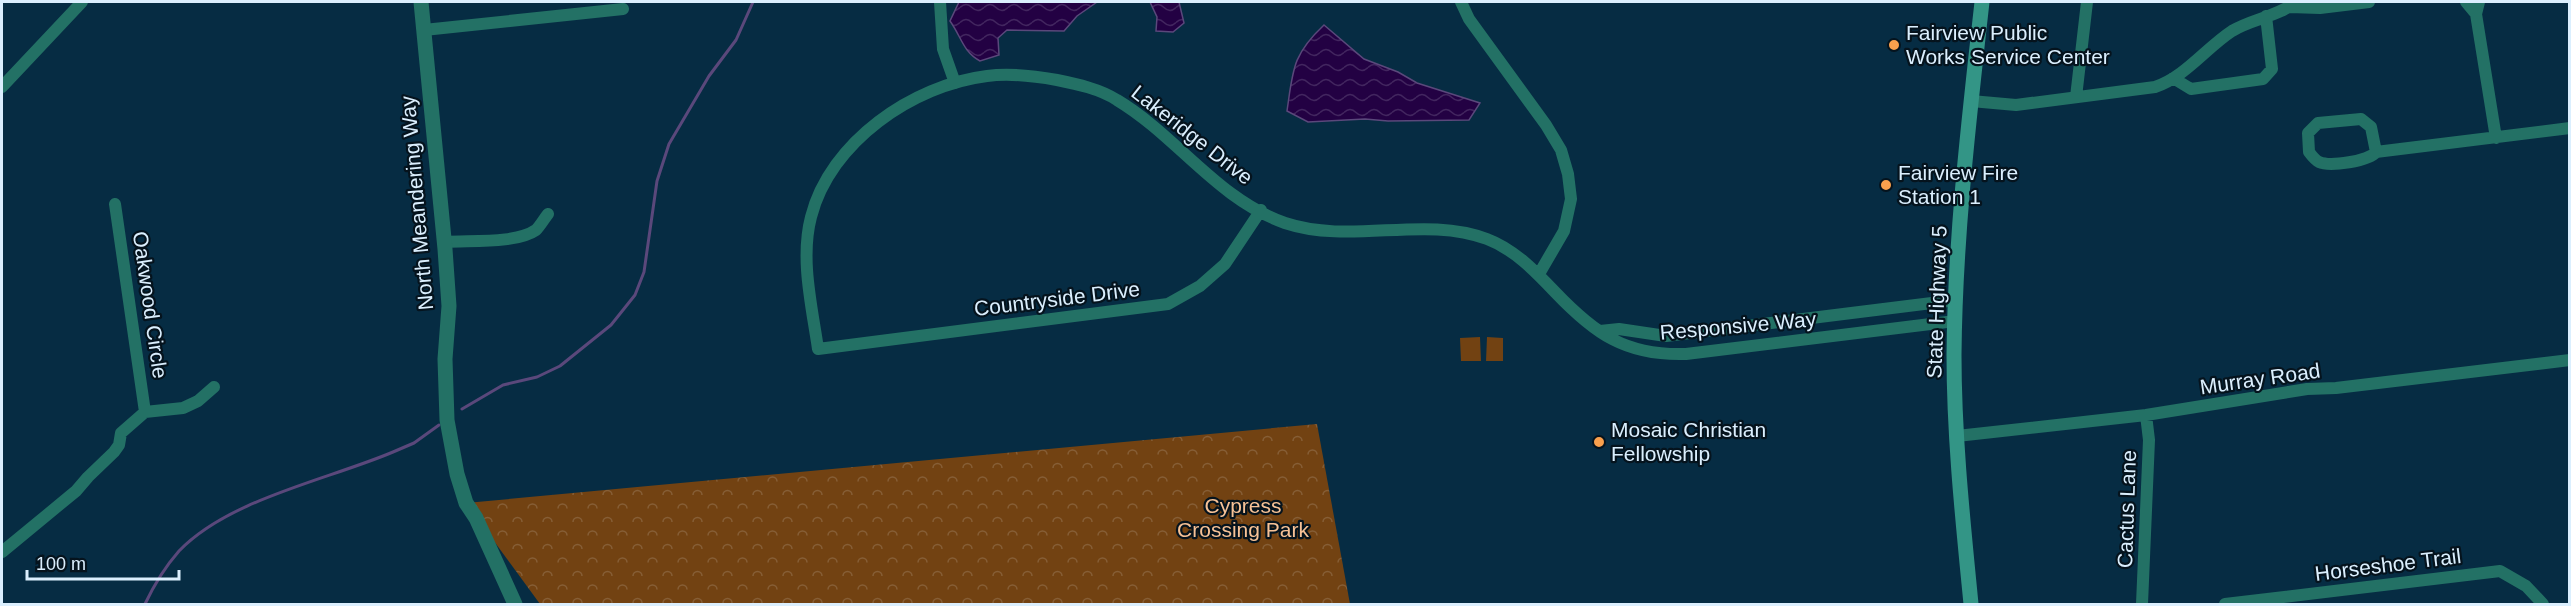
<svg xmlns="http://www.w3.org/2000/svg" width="2571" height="606" font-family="Arial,sans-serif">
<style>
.forest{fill:url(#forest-crowns)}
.pitch{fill:#724212}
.water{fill:url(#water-waves);stroke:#5a487b;stroke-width:1.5}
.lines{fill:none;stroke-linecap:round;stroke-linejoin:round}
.stream{stroke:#5a487b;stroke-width:3}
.minor{stroke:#237165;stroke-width:12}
.tertiary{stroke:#237165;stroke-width:15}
.secondary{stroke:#339586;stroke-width:15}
.poi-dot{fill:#f9a04d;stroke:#05131d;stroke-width:2}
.labels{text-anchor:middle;stroke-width:4.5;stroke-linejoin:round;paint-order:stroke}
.poi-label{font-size:21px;fill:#dbeffe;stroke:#05131d;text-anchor:start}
.street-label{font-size:21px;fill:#dbeffe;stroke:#05131d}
.park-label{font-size:21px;fill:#f7c296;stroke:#05131d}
</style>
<defs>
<pattern id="forest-crowns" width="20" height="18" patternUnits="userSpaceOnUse" patternTransform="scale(1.5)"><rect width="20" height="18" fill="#724212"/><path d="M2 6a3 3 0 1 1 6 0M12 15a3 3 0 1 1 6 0" fill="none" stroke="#865e36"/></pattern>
<pattern id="water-waves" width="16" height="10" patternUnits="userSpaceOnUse" patternTransform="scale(1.5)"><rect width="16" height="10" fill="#230143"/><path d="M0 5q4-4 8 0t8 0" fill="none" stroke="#42265f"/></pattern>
</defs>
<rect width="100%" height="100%" fill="#062c43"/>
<path class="forest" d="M1317,424L1350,604H540L466,503Z"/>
<path class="pitch" d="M1480,337L1481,361H1461L1460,338Z
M1487,337L1503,338V361H1486Z"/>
<path class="water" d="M959,2H1097L1077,16L1064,31L1007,30L998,38L999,55L980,61C963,52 961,36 950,21Z
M1150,2H1179L1184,23L1173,32L1156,31L1157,17Z
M1324,25L1364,59L1398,72L1417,83L1480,103L1469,120L1388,121L1365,119L1308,122L1287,111C1293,70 1292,55 1324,25Z"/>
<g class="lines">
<path class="stream" d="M462,409L503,385L537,377L560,366L611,325L635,295L644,272L657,181L669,144L709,76L736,40L753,2
M145,604C154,585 165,567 179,551C229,499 327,480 393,452L414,443L439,425"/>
<path class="minor" d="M940,2L943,49L955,83
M1461,2L1469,19L1546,125L1561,150L1568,174L1571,199L1564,231L1539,274
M2466,2L2476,14
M2479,2L2476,14L2496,138
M2290,7L2320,8L2369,2
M424,30L623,9
M2173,78L2191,89L2263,79L2272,69L2266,16
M2,87L82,2
M2076,97L2087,2
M1971,101L2016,105L2155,87C2185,77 2206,48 2232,31C2252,19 2279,16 2296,2
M2376,152L2371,127L2361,119L2318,123L2308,133L2309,152C2312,156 2315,160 2319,162C2330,167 2369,161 2376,152L2570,128
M115,204L145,412
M1261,210L1225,264L1200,286L1168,304L818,349C812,307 800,259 811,217C830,142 913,85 987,76C1009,73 1035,76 1057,80C1077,84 1100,89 1117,100C1177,136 1217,199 1285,223C1351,245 1424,215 1487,239C1514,249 1535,271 1555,292C1595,334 1626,356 1686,354L1955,321
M445,242C469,240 516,244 536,230C540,226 544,219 548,214
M1600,331L1619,329L1666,336L1956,300
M1957,436L2146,415L2307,389L2336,388L2570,360
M2,552L76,491L88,477L114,452L119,445L121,433L145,412L183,408L198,401L214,387
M2142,604L2149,440L2146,415
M2225,604L2500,571L2526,586L2543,604"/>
<path class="tertiary" d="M421,2L445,249L449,306L445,359L447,420L457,474L466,503L476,518L515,604"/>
<path class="secondary" d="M1971,604C1963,522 1954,438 1954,355C1955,237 1969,119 1982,2"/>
</g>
<g class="poi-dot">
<circle cx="1894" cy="45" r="6"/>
<circle cx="1886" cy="185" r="6"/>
<circle cx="1599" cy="442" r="6"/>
</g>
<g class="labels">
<g class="poi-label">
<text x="1906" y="40">Fairview Public<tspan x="1906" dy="24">Works Service Center</tspan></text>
<text x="1898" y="180">Fairview Fire<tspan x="1898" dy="24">Station 1</tspan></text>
<text x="1611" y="437">Mosaic Christian<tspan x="1611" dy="24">Fellowship</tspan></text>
</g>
<g class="street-label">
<text transform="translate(1192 135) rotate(38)" y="7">Lakeridge Drive</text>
<text transform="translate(417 203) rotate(-95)" y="7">North Meandering Way</text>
<text transform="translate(1057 299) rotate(-7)" y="7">Countryside Drive</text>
<text transform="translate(1937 302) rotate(-88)" y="7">State Highway 5</text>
<text transform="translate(150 305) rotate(82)" y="7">Oakwood Circle</text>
<text transform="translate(1738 326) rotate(-5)" y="7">Responsive Way</text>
<text transform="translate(2260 379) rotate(-8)" y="7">Murray Road</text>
<text transform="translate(2127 509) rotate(-88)" y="7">Cactus Lane</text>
<text transform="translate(2388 565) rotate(-7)" y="7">Horseshoe Trail</text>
</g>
<g class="park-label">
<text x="1243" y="513">Cypress<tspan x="1243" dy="24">Crossing Park</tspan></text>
</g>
</g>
<rect width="2571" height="606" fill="none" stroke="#dbeffe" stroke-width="6"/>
<path d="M27 570v9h152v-9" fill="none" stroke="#dbeffe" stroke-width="3"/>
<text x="36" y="570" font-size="18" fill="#dbeffe" stroke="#05131d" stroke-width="4.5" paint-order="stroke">100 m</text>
</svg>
